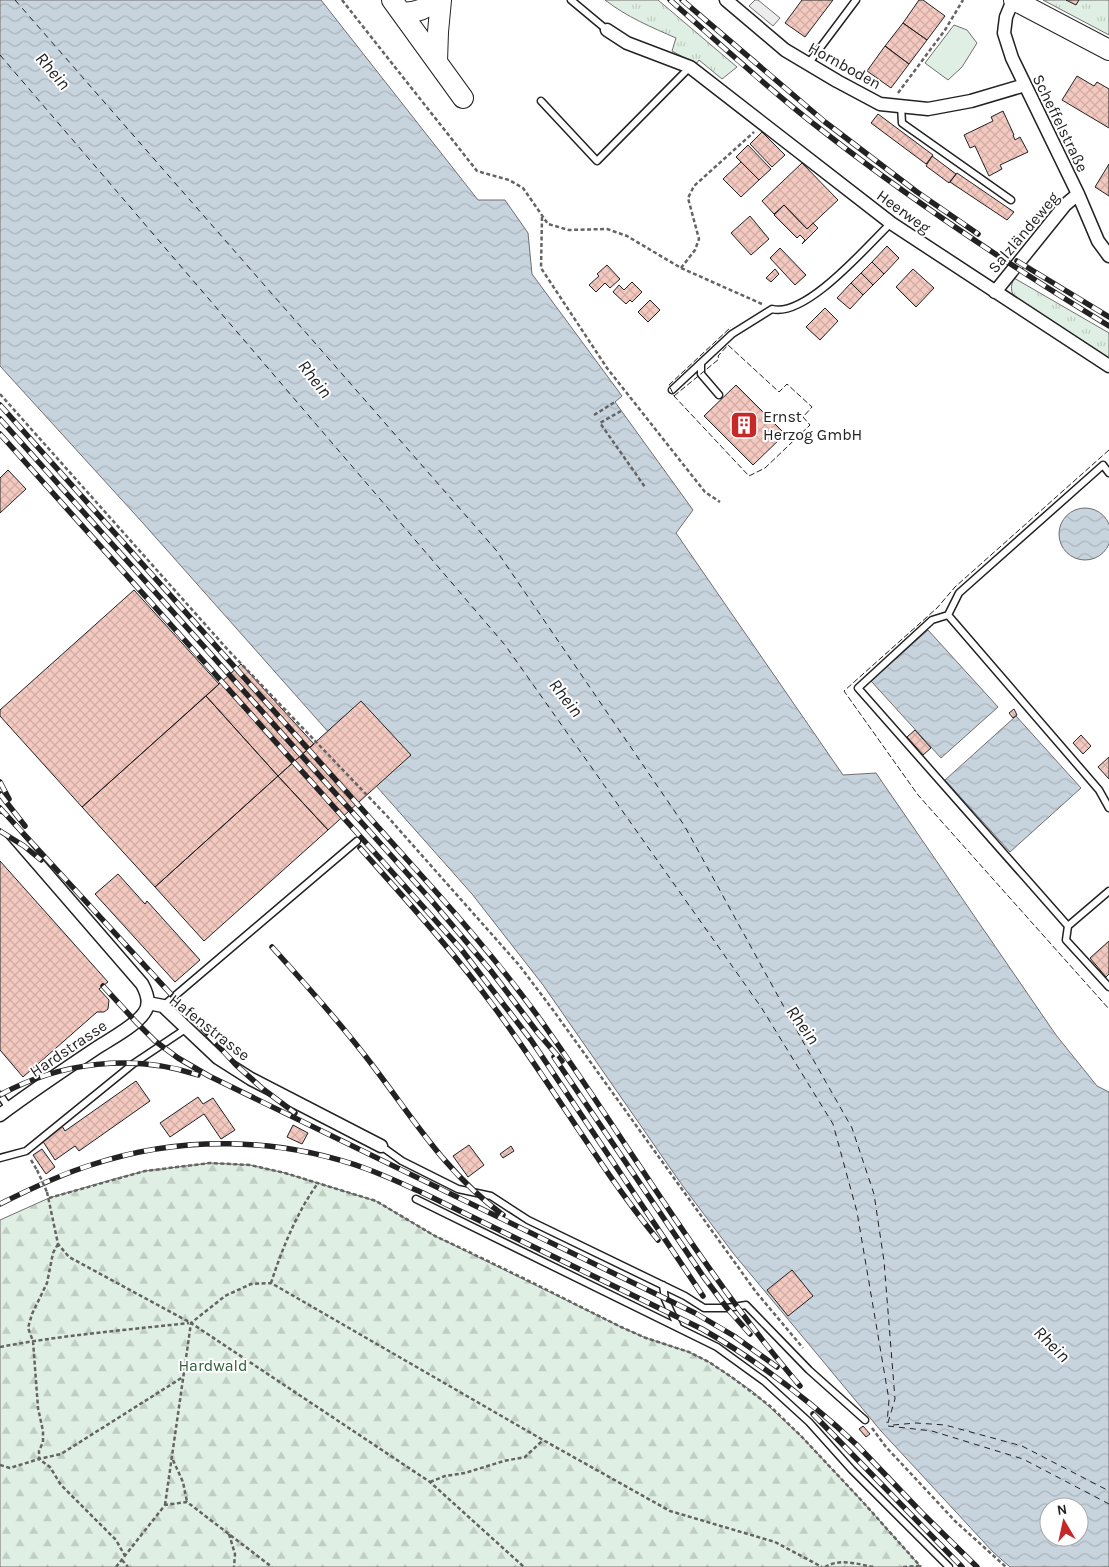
<svg xmlns="http://www.w3.org/2000/svg" width="1109" height="1567" font-family="Karla,sans-serif">
<style>
.grass{fill:url(#grass-tufts);stroke:#6f6f6f}
.forest{fill:url(#forest-firs);stroke:#6f6f6f}
.green{fill:#e0efe3;stroke:#6f6f6f}
.parking{fill:#ededed;stroke:#6f6f6f}
.water{fill:url(#water-waves);stroke:#6f6f6f;fill-rule:evenodd}
.lines{fill:none;stroke-linecap:round;stroke-linejoin:round}
.ferry{stroke:#222;stroke-width:1;stroke-dasharray:6 5;stroke-linecap:butt}
.building{fill:url(#building-cross-hatch);stroke:#222}
.lane-casing{stroke:#222;stroke-width:9}
.street-casing{stroke:#222;stroke-width:15}
.primary-casing{stroke:#222;stroke-width:22}
.path{stroke:#646464;stroke-width:2.5;stroke-dasharray:4 2.5;stroke-linecap:butt}
.lane{stroke:#fff;stroke-width:6}
.street{stroke:#fff;stroke-width:12}
.primary{stroke:#fff;stroke-width:20}
.rail-casing{stroke:#222;stroke-width:5.5}
.rail{stroke:#fff;stroke-width:4;stroke-dasharray:11;stroke-linecap:butt}
.path-bridge{stroke:#646464;stroke-width:2.5;stroke-dasharray:4 2.5;stroke-linecap:butt}
.fence{stroke:#222;stroke-width:1;stroke-dasharray:6 2.5;stroke-linecap:butt}
.labels{text-anchor:middle;stroke-width:4;stroke-linejoin:round;paint-order:stroke}
.street-label{font-size:16px;fill:#222;stroke:#fff}
.poi-label{font-size:16px;fill:#222;stroke:#fff;text-anchor:start}
.park-label{font-size:16px;fill:#2f5e38;stroke:#fff}
.water-label{font-size:18px;font-style:italic;fill:#222;stroke:#fff}
</style>
<defs>
<pattern id="grass-tufts" width="24" height="20" patternUnits="userSpaceOnUse" patternTransform="scale(1.25)"><rect width="24" height="20" fill="#e0efe3"/><path d="M3 7l-1-3M5 7V3M7 7l1-3M15 17l-1-3M17 17v-4M19 17l1-3" fill="none" stroke="#c0cdc2"/></pattern>
<pattern id="forest-firs" width="22" height="20" patternUnits="userSpaceOnUse" patternTransform="scale(1.25)"><rect width="22" height="20" fill="#e0efe3"/><path d="M5 1l3.5 6h-7zM16 11l3.5 6h-7z" fill="#c0cdc2"/></pattern>
<pattern id="water-waves" width="16" height="10" patternUnits="userSpaceOnUse" patternTransform="scale(1.25)"><rect width="16" height="10" fill="#c7d3dd"/><path d="M0 5q4-4 8 0t8 0" fill="none" stroke="#abb5bd"/></pattern>
<pattern id="building-cross-hatch" width="8" height="8" patternUnits="userSpaceOnUse" patternTransform="scale(1.25)"><rect width="8" height="8" fill="#f3c9c0"/><path d="M0 0l8 8M0 8l8-8" fill="none" stroke="#d0aca5"/></pattern>
</defs>
<rect width="100%" height="100%" fill="#fff"/>
<path class="grass" d="M605,0H658L737,67L722,79L699,60L696,64L672,51L676,38C651,27 627,17 605,0Z
M1043,0H1109V35Z
M1014,278L1109,333V358L1015,299C1011,291 1010,287 1014,278Z"/>
<path class="forest" d="M210,1163L250,1165L285,1173L376,1201L435,1236L621,1327L646,1338L689,1352L709,1362L752,1391L802,1437L862,1501L921,1567H0V1220L49,1198L114,1179L145,1171Z"/>
<path class="green" d="M954,25L967,30L977,43L962,67L948,80L925,63Z"/>
<path class="parking" d="M755,0H758L780,18L773,26L749,6Z"/>
<path class="water" d="M0,0H321L478,200H505L528,233L532,274L622,396L615,402L693,510L676,533L843,775L876,773L1056,1035L1097,1086L1109,1092V1567H1010L993,1552L881,1431L733,1253L682,1185L543,985L472,894L142,522L0,366ZM1049,1507H1079V1537H1049Z
M1059 534a26 26 0 1 1 52 0a26 26 0 1 1-52 0Z
M928,630L998,707L941,758L871,681Z
M1016,716L1081,788L1010,852L945,780Z"/>
<g class="lines">
<path class="ferry" d="M15,0L496,550L684,825L806,1047L852,1128L874,1194L884,1261L895,1399L887,1426
M0,55L505,645L761,1007L833,1124L857,1212L889,1400L887,1423
M893,1425L916,1423L945,1425L1022,1446L1109,1491
M888,1426L932,1431L1023,1459L1109,1504"/>
</g>
<path class="building" d="M802,0H833L805,37L785,23Z
M919,0H923L945,16L927,40L903,23Z
M1066,0H1079L1076,5Z
M903,23L927,40L909,64L885,46Z
M885,46L909,64L891,88L867,71Z
M1077,76L1094,86L1097,82L1109,89V128L1062,100Z
M1003,111L1014,135H1013L1015,140L1020,137L1028,152L1000,165L1002,169L989,176L975,146L970,148L964,135L993,121L991,117Z
M878,114L933,155L926,164L871,123Z
M762,132L785,155L772,167L750,144Z
M748,145L771,169L759,180L736,157Z
M932,156L956,174L949,183L926,166Z
M741,162L759,180L741,197L723,179Z
M802,163L838,200L807,229L784,205L774,214L762,201Z
M1109,164V196L1095,187Z
M957,173L1014,212L1007,220L950,182Z
M784,205L807,229L813,223L818,228L802,244L805,240L800,235L797,238L774,215Z
M750,216L769,239L751,255L731,233Z
M887,246L899,258L884,274L872,262Z
M780,248L806,275L795,285L770,258Z
M872,262L884,274L873,285L861,273Z
M607,265L620,279L610,288L605,283L596,292L589,285L599,276L597,274Z
M775,269L779,274L771,282L766,278Z
M913,269L934,288L916,307L896,287Z
M861,273L873,285L863,295L851,283Z
M632,282L642,292L632,302L630,300L626,304L613,292L619,285L624,290Z
M851,283L863,295L850,309L837,298Z
M650,300L660,310L648,322L638,312Z
M825,308L838,321L820,340L806,327Z
M736,385L785,434L753,465L704,416Z
M8,470L26,489L0,513V478Z
M134,590L219,684L82,807L0,716V710Z
M241,664L314,744L278,776L206,696Z
M206,696L278,776L155,887L82,807Z
M361,701L411,755L328,830L278,776Z
M1014,709L1017,715L1013,718L1009,713Z
M915,730L931,748L923,755L907,737Z
M1081,735L1091,746L1083,754L1073,743Z
M1109,757V779L1098,767Z
M278,776L328,830L204,941L155,887Z
M0,861L108,982L99,989L109,1000L108,1009L104,1012H97L23,1077L0,1050Z
M118,874L145,904L147,901L200,960L175,982L95,894Z
M1109,941V974L1106,977L1090,958Z
M136,1081L150,1101L79,1151L75,1146L55,1160L42,1140L62,1126L65,1131Z
M198,1097L203,1104L213,1098L235,1130L221,1139L204,1114L170,1137L160,1123Z
M293,1125L308,1133L302,1144L287,1137Z
M469,1145L484,1165L468,1177L453,1156Z
M511,1146L514,1151L503,1158L500,1154Z
M42,1149L55,1167L46,1174L33,1155Z
M792,1270L813,1296L788,1316L767,1290Z
M863,1426L870,1434L866,1437L859,1429Z"/>
<g class="lines">
<g class="lane-casing">
<path id="lane" d="M571,0L607,30
M808,64L856,0
M541,101L597,161L690,67
M901,106L902,123L1011,200
M701,364V374L719,395
M672,390L732,334L772,309C806,318 867,246 891,223
M1109,473L1103,465L959,593L948,615L932,620L858,688L1068,926L1066,940L1109,987
M948,615L1099,790L1109,808
M1068,926L1109,891
M163,1006L357,841
M0,1095L9,1108
M381,1146L402,1161L458,1189L491,1196L528,1220L685,1296L704,1308H727L746,1305L809,1370L865,1420
M0,1158L26,1151L133,1064L187,1028
M416,1199L717,1347L764,1381L809,1422L852,1470L949,1567
M663,1285L665,1299L678,1327"/>
</g>
<g class="street-casing">
<path id="street" d="M726,0L785,50L837,81L880,104L928,109L971,101L1025,85
M1013,0L1006,17L1004,33L1012,58L1078,194L1098,241L1109,256
M607,30L627,43L690,67L891,223L1109,366
M995,292L1065,205L1078,194
M0,820L142,984C147,993 151,1004 144,1013C135,1026 112,1038 98,1047C65,1069 32,1091 0,1115
M148,1003L163,1006L218,1058L251,1079L381,1146"/>
</g>
<g class="primary-casing">
<path id="primary" d="M392,0L463,98
M1014,0L1109,50
M401,12C415,14 426,9 437,0
M437,62L438,32L441,0"/>
</g>
<path class="path" d="M342,0L477,171L509,180L523,188L548,224L569,230L607,229L627,236L681,268L762,304
M898,93L945,30L963,0
M542,217L541,268L607,368L705,492L720,502
M681,268L695,250L699,239L688,198L694,186L754,132
M0,394L228,650L387,816L519,965L553,1010L756,1292L803,1348
M621,411L600,423L645,487
M594,415L615,402
M31,1160L37,1170
M47,1192L58,1244L69,1257L191,1323L430,1482L524,1567
M49,1198L145,1171L210,1163L250,1165L285,1173L376,1201L435,1236L469,1252L527,1280L621,1327L646,1338L689,1352L709,1362L733,1378L770,1406L802,1437L862,1501L921,1567
M58,1244L53,1253L47,1283L32,1314L28,1328L33,1341L38,1408L43,1431V1442L39,1451V1459L50,1467L61,1485L116,1540L125,1556
M271,1283C282,1249 297,1212 318,1183
M0,1347C63,1335 126,1330 189,1323
M872,1428L886,1447L956,1522L1006,1567
M173,1460L183,1482L187,1502
M0,1465L10,1468L39,1459L61,1454L183,1377
M430,1482L445,1476L465,1473L504,1461L525,1457L543,1440
M165,1505L191,1323L225,1296L251,1284L271,1283L543,1440L670,1511L775,1542L822,1567
M229,1534L235,1554L234,1567
M122,1560L128,1567
M116,1567L165,1505L187,1502L272,1567
M825,1567C840,1558 857,1564 873,1567
M903,1567L919,1566"/>
<use href="#lane" class="lane"/>
<use href="#street" class="street"/>
<use href="#primary" class="primary"/>
<g class="rail-casing">
<path id="rail" d="M670,0C719,43 767,88 819,128C911,200 1009,265 1109,326
M682,0L825,122L917,192L978,234
M1017,261L1109,317
M0,405L438,894C477,938 515,983 549,1032C632,1150 706,1276 800,1386
M0,419L431,900L491,971L538,1033L562,1061
M0,434L461,949L531,1040L703,1296
M0,782L9,799
M0,794L25,826
M0,808L236,1065L263,1089L295,1113
M0,831L24,846L41,860
M360,848C406,900 453,951 494,1007C551,1083 598,1166 658,1240
M272,947C307,986 342,1025 373,1066C415,1121 446,1173 503,1215
M103,986L136,1022L155,1041L178,1058L209,1076L695,1313L734,1336L777,1367
M554,1057L703,1276L727,1308L750,1334
M0,1095C60,1062 133,1053 198,1075
M0,1204C30,1189 59,1175 91,1165C180,1135 279,1137 367,1169C386,1176 405,1185 423,1193L702,1329C758,1361 813,1403 860,1448
M813,1414L962,1567
M856,1444L921,1512L977,1567"/>
</g>
<use href="#rail" class="rail"/>
<path class="path-bridge" d="M37,1170L47,1192"/>
<path class="fence" d="M674,396L719,359L718,356L728,345L779,392L787,384L812,407L803,417L810,425L765,468L749,476L674,396L669,385L731,327
M1109,450L955,587L937,608L844,691L918,795L1109,1009"/>
</g>
<defs>
<g id="building-square" transform="scale(1.4375)"><rect x="-9" y="-9" width="18" height="18" rx="4" fill="#c62828" stroke="#fff"/><path d="M-4-6H4V6H1V3H-1V6H-4ZM-2.5-4.3h1.7v1.8h-1.7ZM.8-4.3h1.7v1.8H.8ZM-2.5-1h1.7V.8h-1.7ZM.8-1h1.7V.8H.8Z" fill="#fff"/></g>
</defs>
<g fill-rule="evenodd">
<use href="#building-square" x="744" y="425"/>
</g>
<g class="labels">
<g class="street-label">
<text transform="translate(845 65) rotate(29)" y="6">Hornboden</text>
<text transform="translate(1061 123) rotate(64)" y="6">Scheffelstraße</text>
<text transform="translate(904 211) rotate(36)" y="6">Heerweg</text>
<text transform="translate(1023 232) rotate(-50)" y="6">Salzländeweg</text>
<text transform="translate(210 1027) rotate(38)" y="6">Hafenstrasse</text>
<text transform="translate(68 1048) rotate(-34)" y="6">Hardstrasse</text>
</g>
<g class="poi-label">
<text x="763" y="422">Ernst<tspan x="763" dy="18">Herzog GmbH</tspan></text>
</g>
<g class="park-label">
<text x="213" y="1371">Hardwald</text>
</g>
<g class="water-label">
<text transform="translate(53 71) rotate(49)" y="6">Rhein</text>
<text transform="translate(315 379) rotate(52)" y="6">Rhein</text>
<text transform="translate(566 698) rotate(52)" y="6">Rhein</text>
<text transform="translate(803 1025) rotate(54)" y="6">Rhein</text>
<text transform="translate(1052 1344) rotate(45)" y="6">Rhein</text>
</g>
</g>
<g transform="translate(1064 1522) rotate(351)"><circle r="24" fill="#ffffff" stroke="#a7a7a7"/>
<path d="M0-4L9 19L0 12L-9 19Z" fill="#c62828"/>
<text y="-8" font-size="14" font-weight="bold" text-anchor="middle" fill="#222222">N</text>
</g>
</svg>
